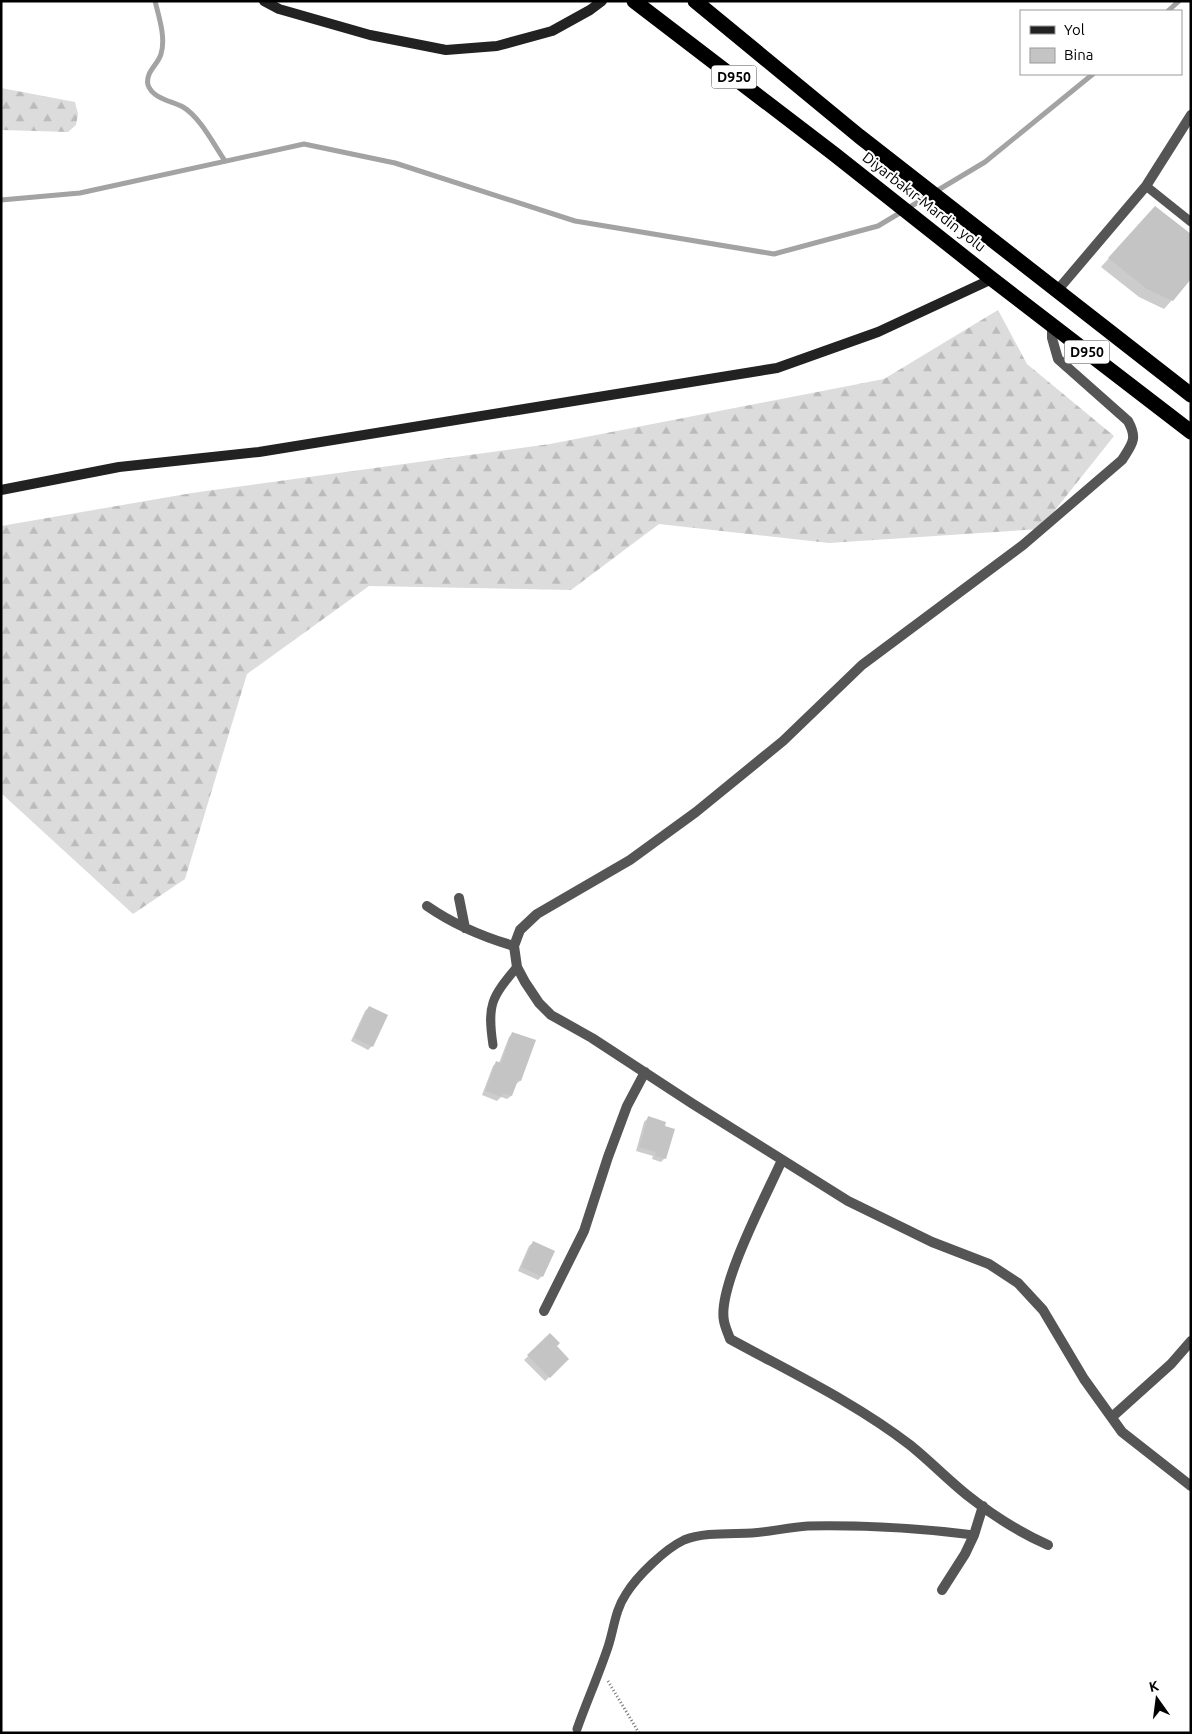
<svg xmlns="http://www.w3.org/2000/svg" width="1192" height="1734" font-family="Ubuntu,sans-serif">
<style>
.forest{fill:url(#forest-firs)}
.shadow{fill:#0003}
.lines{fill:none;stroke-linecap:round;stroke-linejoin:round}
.stream{stroke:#a3a3a3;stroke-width:5}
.building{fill:#c4c4c4}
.path{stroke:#777;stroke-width:3;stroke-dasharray:1 2.5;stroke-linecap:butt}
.lane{stroke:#555;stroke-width:9}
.street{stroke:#555;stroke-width:10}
.secondary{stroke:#222;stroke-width:10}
.highway{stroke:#000;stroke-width:15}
.labels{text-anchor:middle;stroke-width:4;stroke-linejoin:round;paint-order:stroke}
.shield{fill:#fff;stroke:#4c4c4c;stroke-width:1}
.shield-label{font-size:14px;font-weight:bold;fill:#000}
.street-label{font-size:15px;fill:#000;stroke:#fff}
</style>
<defs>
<pattern id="forest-firs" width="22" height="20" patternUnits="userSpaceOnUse" patternTransform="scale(1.25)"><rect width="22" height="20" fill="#dcdcdc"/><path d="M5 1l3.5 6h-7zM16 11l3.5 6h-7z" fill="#bbb"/></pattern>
</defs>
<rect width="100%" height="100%" fill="#fff"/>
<path class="forest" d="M1,88L75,102L78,114L76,125L68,132L1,130Z
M998,310L1027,364L1114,436L1040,529L829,543L659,524L571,590L369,586L247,674L185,879L133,914L1,793V526L192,493L550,444L884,379Z"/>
<path class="shadow" d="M1147,216L1172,300L1164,309L1139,297L1101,267Z
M369,1007L372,1046L368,1050L351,1041L365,1011Z
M513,1033L534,1041L520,1081L516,1084L511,1096L507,1099L501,1097L497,1101L482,1095L493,1066L497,1062L499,1063L509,1037Z
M648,1118L665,1158L661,1162L652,1159L653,1156L636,1151L644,1122Z
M533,1243L553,1252L542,1276L538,1280L518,1271L529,1246Z
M550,1335L555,1346L568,1359L545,1381L524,1360Z"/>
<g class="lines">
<path class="stream" d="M155,1C159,17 166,38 161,54C158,65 145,72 148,85C153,99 172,101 183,107C200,117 214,145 225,161
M1168,11L1179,1
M1,200L80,193L304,144L395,163L575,221L774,254L878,226L985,162L1093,74"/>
</g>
<path class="building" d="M1155,206L1191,234V279L1173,301L1147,289L1108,258Z
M369,1006L388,1015L373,1047L354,1038Z
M512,1032L536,1040L521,1081L518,1080L512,1096L503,1093L502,1097L485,1091L496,1061L501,1063Z
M648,1116L666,1122L665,1126L675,1129L666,1159L655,1156L656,1152L639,1147Z
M533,1241L555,1251L543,1277L521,1267Z
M550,1333L560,1343L557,1346L569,1359L550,1378L527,1355Z"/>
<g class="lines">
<path class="path" d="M608,1681L639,1733"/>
<path class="lane" d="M1146,186L1191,222
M493,1045C487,1005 491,998 517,967
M577,1729C587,1701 599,1674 608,1647C614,1629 615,1610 626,1594C637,1576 665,1549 684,1540C703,1532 731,1534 752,1533C770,1532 789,1527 808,1526C864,1525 919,1528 974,1535"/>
<path class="street" d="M1056,292L1146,186L1191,115
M1052,325V338L1058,359L1128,421C1138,439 1132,444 1122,460L1023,545L862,665L783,741L696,812L630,860L537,914L520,930L514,946L517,967L525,982L539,1003L551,1015L592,1038L693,1104L848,1201L932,1242L989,1264L1018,1283L1043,1310L1084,1379L1122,1432L1191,1486
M459,898L465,928
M427,906C453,924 483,937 514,946
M782,1160C767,1194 717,1287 724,1321C725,1327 728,1333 730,1339C792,1373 854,1402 910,1445C930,1461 947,1479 967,1495C992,1515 1019,1532 1048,1545
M544,1311L584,1231L608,1157L627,1106L645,1072
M1112,1417L1171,1364L1191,1341
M942,1590L965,1554L974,1535L983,1506"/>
<path class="secondary" d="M264,1L279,9L370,35L446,50L497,46L552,31L590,10L602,1
M1,490L119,467L259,452L777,368L878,332L992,279"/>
<path class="highway" d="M634,1L834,154L992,279L1191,432
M695,1L859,136L1191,395"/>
</g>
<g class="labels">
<g class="shield">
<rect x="711.5" y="65.5" width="45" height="23" rx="4"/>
<rect x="1064.5" y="340.5" width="45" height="23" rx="4"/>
</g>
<g class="shield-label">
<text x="734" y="82">D950</text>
<text x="1087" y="357">D950</text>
</g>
<g class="street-label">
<text transform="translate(924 202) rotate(38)" y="5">Diyarbakır-Mardin yolu</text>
</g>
</g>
<rect width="1192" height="1734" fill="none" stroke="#000000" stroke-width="5"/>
<rect x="1020" y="10" width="162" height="65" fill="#ffffff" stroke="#999999"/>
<rect x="1030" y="26" width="25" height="8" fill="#222222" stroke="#999999"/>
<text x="1064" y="35" font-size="15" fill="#000000">Yol</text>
<rect x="1030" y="48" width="25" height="15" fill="#c4c4c4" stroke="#999999"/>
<text x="1064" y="60" font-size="15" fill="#000000">Bina</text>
<g transform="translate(1157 1699) rotate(346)" stroke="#ffffff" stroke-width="4" paint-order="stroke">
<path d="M0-4L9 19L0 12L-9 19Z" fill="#000000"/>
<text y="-8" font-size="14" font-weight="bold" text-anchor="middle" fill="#000000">K</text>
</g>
</svg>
